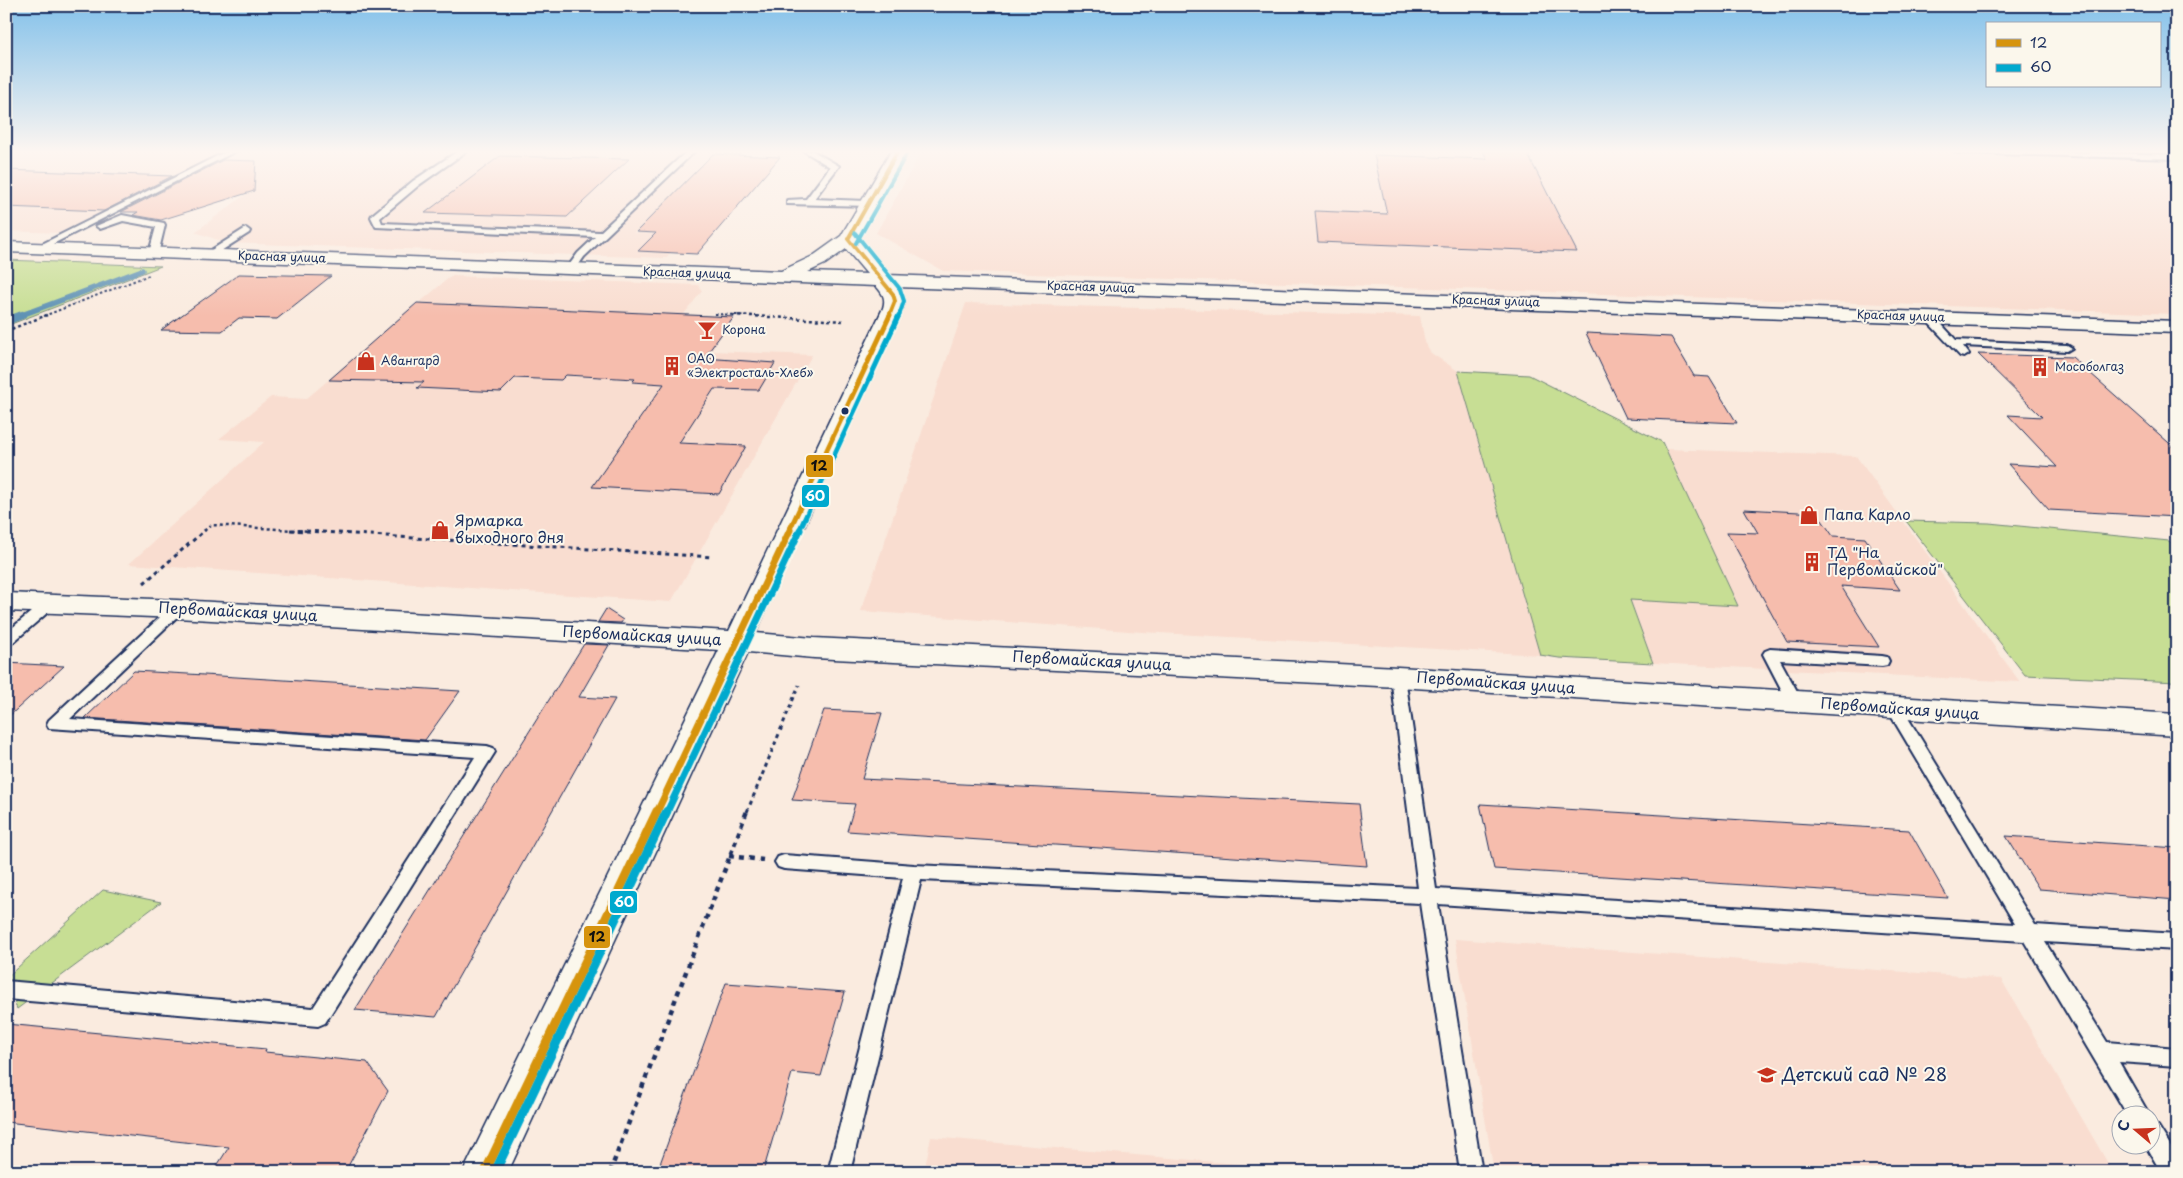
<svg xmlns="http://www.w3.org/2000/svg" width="2183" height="1178" font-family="'Playpen Sans',sans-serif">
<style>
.built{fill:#f9ddd0}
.green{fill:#c7de94;stroke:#718679}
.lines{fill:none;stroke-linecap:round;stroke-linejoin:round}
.stream-far1{stroke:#5f92b4;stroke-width:5.5}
.stream{stroke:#5f92b4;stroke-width:8}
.building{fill:#f6bdad;stroke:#1b2f5e}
.lane-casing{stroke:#1b2f5e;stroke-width:4}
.secondary-casing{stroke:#1b2f5e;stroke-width:3}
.path-far3{stroke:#1b2f5e;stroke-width:2;stroke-dasharray:2.5 2.5;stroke-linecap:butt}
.path-far2{stroke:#1b2f5e;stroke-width:2.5;stroke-dasharray:3 3;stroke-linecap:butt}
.path-far1{stroke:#1b2f5e;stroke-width:3;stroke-dasharray:4 4;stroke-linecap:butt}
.path{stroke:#1b2f5e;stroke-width:4.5;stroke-dasharray:5 5;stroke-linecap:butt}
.lane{fill:#fbf7ec;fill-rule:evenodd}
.secondary{fill:#fbf7ec;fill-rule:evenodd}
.bus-1-far3-casing{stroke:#fbf7ec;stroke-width:6}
.bus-1-far2-casing{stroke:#fbf7ec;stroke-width:8}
.bus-1-far1-casing{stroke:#fbf7ec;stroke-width:11}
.bus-1-casing{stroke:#fbf7ec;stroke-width:12}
.bus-2-far3-casing{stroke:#fbf7ec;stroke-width:6}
.bus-2-far2-casing{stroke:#fbf7ec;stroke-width:8}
.bus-2-far1-casing{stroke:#fbf7ec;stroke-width:11}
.bus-2-casing{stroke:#fbf7ec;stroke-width:12}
.bus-1-far3{stroke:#d6940e;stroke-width:4}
.bus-1-far2{stroke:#d6940e;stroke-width:5}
.bus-1-far1{stroke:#d6940e;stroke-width:7}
.bus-1{stroke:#d6940e;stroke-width:9}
.bus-2-far3{stroke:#00a9ce;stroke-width:4}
.bus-2-far2{stroke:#00a9ce;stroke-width:5}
.bus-2-far1{stroke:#00a9ce;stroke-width:7}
.bus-2{stroke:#00a9ce;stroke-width:9}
.bus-dot{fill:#1b2f5e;stroke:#fbf7ec;stroke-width:2}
.labels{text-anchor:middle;stroke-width:4;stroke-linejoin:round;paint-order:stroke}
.far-street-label{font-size:12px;fill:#1b2f5e;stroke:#fbf7ec}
.far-poi-label{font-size:12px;fill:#1b2f5e;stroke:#fbf7ec;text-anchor:start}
.poi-label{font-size:15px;fill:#1b2f5e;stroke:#fbf7ec;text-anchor:start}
.street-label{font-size:15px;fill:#1b2f5e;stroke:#fbf7ec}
.near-poi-label{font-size:18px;fill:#1b2f5e;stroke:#fbf7ec;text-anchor:start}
.line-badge{stroke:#fbf7ec;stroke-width:2}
.badge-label{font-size:14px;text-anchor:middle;font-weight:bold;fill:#fff}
.pale-badge-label{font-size:14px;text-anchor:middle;font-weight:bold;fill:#111}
</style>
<rect width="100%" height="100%" fill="#faebdf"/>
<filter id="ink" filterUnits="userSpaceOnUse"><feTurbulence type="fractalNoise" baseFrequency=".02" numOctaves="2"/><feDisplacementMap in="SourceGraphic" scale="10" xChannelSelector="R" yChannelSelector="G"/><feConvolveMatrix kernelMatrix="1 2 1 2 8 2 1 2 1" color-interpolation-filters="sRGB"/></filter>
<g filter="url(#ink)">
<path class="built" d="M6,151H715L634,233L685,235L666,258L227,243L195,232L249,192L151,187L60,233L6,231Z
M922,151H2177V314L943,271L876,233Z
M451,276L698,285L702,291L684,314L733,316L711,351L812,355L671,602L129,564L264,442L219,439L271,397L306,399Z
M966,303L1420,316L1425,342L1431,353L1458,371L1540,655L1142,632L861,611Z
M1665,449L1856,456L2020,682L1653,663L1630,600L1738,606Z
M1455,939L2001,979L2113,1172H1494Z
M931,1137L1329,1172H924Z"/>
<path class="green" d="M6,260L161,266L6,326Z
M1458,371L1529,375L1662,442L1738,606L1630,600L1653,663L1559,658L1540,655Z
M1906,521L1989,523L2169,541L2177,549V682L2025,675Z
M103,890L161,902L17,1009L6,978Z"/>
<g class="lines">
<path class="stream-far1" d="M19,316L142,270"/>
<path class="stream" d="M6,321L22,315"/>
</g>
<path class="building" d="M1483,151H1526L1577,252L1318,242L1315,211L1387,214L1374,155L1487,159Z
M713,154L780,157L697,254L638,251L656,233L636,232Z
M500,156L629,159L567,217L425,213Z
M223,160L256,161L254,191L161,220L133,215L138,212H121Z
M6,170L172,176L104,211L6,207Z
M239,274L331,276L277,319L239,318L222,331L161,330Z
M417,303L734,317L704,358L775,363L759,390L714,389L679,443L746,446L719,494L592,487L664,384L632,382L635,379L566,375L561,380L515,378L501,392L417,388L424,382L329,380Z
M1586,333L1671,337L1694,376L1709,377L1737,423L1626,418Z
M1978,354L2072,357L2177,450V517L2049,510L2008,464L2057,467L2008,415L2042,417Z
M1744,509L1817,513L1833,536L1865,538L1900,590L1841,586L1879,647L1787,642L1727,532L1758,533Z
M606,609L623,620L621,623L598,622Z
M584,644L609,645L579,697L615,699L436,1017L355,1010Z
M6,663L64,666L6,719Z
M134,671L188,674L460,691L425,740L85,718Z
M824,710L882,713L862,779L1359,804L1367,866L847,831L855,804L792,800Z
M1480,804L1909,830L1948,898L1494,869Z
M2006,836L2177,848V900L2039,889Z
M726,983L845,992L821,1076L792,1073L763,1172H657Z
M6,1024L266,1049L265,1052L367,1062L388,1091L345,1172H213L229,1147L6,1122Z"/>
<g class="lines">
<g class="lane-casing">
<path id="lane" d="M227,151H236L41,250L34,248Z
M458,151H467L419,185L380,218L382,223L600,232L687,151L694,152L584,257L575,270L572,271L567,268L578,253L595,237L376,227L371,217L372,215L413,181Z
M804,151H813L839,166L814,199L867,201L870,202V206L787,204V200L806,199L830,167Z
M1954,151H2034L2177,155V159L1958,153Z
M122,215L164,223L165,225L158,254H152L150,249L156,227L123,221L100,229L96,226Z
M246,228L250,231L249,233L213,256H207L205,254Z
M1929,314L1933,315L1956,340L2067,345L2072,348L2067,351L1963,346L1969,354L1964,357L1960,356L1925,319V315Z
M49,600L54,601L56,604L54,607L11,644L6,646V633L44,601Z
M177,604L182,606L184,609L182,612L70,719L487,746L493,748L495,752L325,1023L318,1026L6,999V981L313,1008L475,757L49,728L47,724L49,720L172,606Z
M1770,649L1882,656L1887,657L1889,661L1887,665L1882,666L1780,660L1803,702L1800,706L1795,707L1790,706L1763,654L1765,651Z
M1398,672L1403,673L1405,677L1436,889L2015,924L1887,709L1890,705L1895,704L1900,705L2035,925L2177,934V950L2045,942L2107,1042L2177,1048V1066L2119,1062L2150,1116H2128L2024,941L1438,904L1482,1172H1460L1420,903L921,880L850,1172H828L903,878L784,869L778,867L775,862L778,857L784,855L914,865L1418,888L1391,677L1393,673Z
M2150,1123L2158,1126L2177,1156V1172H2161L2146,1146H2150Z"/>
</g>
<g class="secondary-casing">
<path id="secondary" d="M891,151H906L857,239L887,275L2177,321V333L897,287L905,301L903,308L756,633L814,638L1398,667L2177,714V736L1398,687L814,658L748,652L508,1172H463L719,650L177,618L6,611V593L177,600L729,631L883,308C886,298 883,294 876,286L6,252V242L781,271L813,256L841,236ZM846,249L867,274L808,272L825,264Z"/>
</g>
<path class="path-far3" d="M715,314L756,316
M44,316L149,275"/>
<path class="path-far2" d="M732,315L845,321
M6,331L47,315
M204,531L211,525L310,531"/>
<path class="path-far1" d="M290,530L713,557
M144,583L205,530
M747,812L799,685"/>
<path class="path" d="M729,856L763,860
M610,1172L747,811"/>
<use href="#lane" class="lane"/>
<use href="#secondary" class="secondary"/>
<g class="bus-1-far3-casing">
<path id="bus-1-far3" d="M848,239L898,151
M848,239L893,294L895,301L889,316"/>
</g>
<g class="bus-1-far2-casing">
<path id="bus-1-far2" d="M789,531L890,315"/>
</g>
<g class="bus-1-far1-casing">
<path id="bus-1-far1" d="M657,812L790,530"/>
</g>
<g class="bus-1-casing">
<path id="bus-1" d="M485,1172L657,811"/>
</g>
<g class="bus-2-far3-casing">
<path id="bus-2-far3" d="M855,233L900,289L904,301L899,316
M856,243L906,155"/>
</g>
<g class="bus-2-far2-casing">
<path id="bus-2-far2" d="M799,531L899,315"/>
</g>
<g class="bus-2-far1-casing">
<path id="bus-2-far1" d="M667,812L800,530"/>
</g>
<g class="bus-2-casing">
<path id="bus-2" d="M495,1172L667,811"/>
</g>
<use href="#bus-1-far3" class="bus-1-far3"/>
<use href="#bus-1-far2" class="bus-1-far2"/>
<use href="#bus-1-far1" class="bus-1-far1"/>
<use href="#bus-1" class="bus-1"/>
<use href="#bus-2-far3" class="bus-2-far3"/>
<use href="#bus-2-far2" class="bus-2-far2"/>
<use href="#bus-2-far1" class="bus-2-far1"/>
<use href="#bus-2" class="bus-2"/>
</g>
</g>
<linearGradient id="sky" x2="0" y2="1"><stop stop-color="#83c1ea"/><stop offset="0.48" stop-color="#fdf6f1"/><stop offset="1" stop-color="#fdf6f1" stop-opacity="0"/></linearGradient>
<rect width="2183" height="316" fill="url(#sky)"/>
<defs>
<g id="bar-bare" transform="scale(1.5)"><path d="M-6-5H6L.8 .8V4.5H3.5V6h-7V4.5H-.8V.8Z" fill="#c8321e" stroke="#fbf7ec" stroke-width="2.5" paint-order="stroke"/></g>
<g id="shop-bare" transform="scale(1.5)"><path d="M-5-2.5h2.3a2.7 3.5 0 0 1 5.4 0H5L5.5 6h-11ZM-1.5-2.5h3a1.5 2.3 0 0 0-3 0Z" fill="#c8321e" stroke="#fbf7ec" stroke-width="2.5" paint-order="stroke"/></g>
<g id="building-bare" transform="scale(1.5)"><path d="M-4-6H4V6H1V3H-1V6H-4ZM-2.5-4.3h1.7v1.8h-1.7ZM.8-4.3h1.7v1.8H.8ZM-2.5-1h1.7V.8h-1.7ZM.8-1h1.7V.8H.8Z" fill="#c8321e" stroke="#fbf7ec" stroke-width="2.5" paint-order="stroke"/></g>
<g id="school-bare" transform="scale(1.5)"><path d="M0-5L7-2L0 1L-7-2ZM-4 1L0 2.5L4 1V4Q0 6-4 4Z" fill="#c8321e" stroke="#fbf7ec" stroke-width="2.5" paint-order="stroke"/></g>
</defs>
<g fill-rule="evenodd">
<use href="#bar-bare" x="707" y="330"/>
<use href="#shop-bare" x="366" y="361"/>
<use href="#building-bare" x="672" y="366"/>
<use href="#building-bare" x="2040" y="367"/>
<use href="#shop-bare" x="1809" y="515"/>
<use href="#shop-bare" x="440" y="530"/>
<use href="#building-bare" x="1812" y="562"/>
<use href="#school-bare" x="1767" y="1075"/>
</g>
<circle class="bus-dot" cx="845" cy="411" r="4.5"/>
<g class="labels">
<g class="far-street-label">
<text transform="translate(282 257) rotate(2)" y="4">Красная улица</text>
<text transform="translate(687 273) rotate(2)" y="4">Красная улица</text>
<text transform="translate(1091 287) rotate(2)" y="4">Красная улица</text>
<text transform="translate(1496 301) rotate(2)" y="4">Красная улица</text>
<text transform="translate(1901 316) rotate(2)" y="4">Красная улица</text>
</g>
<g class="far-poi-label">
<text x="722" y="334">Корона</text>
<text x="687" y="363">ОАО<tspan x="687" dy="14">«Электросталь-Хлеб»</tspan></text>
<text x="381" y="365">Авангард</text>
<text x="2055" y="371">Мособолгаз</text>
</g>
<g class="poi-label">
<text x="1824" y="520">Папа Карло</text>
<text x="455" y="526">Ярмарка<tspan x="455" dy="17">выходного дня</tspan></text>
<text x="1827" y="558">ТД "На<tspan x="1827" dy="17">Первомайской"</tspan></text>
</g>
<g class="street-label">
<text transform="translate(238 612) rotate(3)" y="5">Первомайская улица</text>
<text transform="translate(642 636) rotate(3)" y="5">Первомайская улица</text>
<text transform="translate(1092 661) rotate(3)" y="5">Первомайская улица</text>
<text transform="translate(1496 683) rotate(4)" y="5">Первомайская улица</text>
<text transform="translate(1900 709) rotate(4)" y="5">Первомайская улица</text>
</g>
<g class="near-poi-label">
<text x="1782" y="1081">Детский сад № 28</text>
</g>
</g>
<g class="line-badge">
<rect x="805" y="454" width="29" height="24" rx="5" fill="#d6940e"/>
<rect x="801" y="484" width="29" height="24" rx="5" fill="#00a9ce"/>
<rect x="609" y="890" width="29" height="24" rx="5" fill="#00a9ce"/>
<rect x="583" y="925" width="28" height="24" rx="5" fill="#d6940e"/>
</g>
<g class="badge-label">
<text x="815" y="501">60</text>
<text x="624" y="907">60</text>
</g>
<g class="pale-badge-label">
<text x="819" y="471">12</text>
<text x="597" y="942">12</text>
</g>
<rect width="2183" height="1178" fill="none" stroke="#fbf7ec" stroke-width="25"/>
<rect x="12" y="12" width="2158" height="1153" fill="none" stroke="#1b2f5e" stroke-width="2" filter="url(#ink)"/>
<rect x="1986" y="22" width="175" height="65" fill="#fbf7ec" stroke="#a1a7b3"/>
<rect x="1996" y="39" width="25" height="8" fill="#d6940e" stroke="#a1a7b3"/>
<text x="2030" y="48" font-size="15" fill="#1b2f5e">12</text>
<rect x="1996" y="64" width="25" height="8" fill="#00a9ce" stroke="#a1a7b3"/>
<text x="2030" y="72" font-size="15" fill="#1b2f5e">60</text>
<g transform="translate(2136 1130) rotate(289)"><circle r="24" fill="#fbf7ec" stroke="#a1a7b3"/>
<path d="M0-4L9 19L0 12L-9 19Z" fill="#c8321e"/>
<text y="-8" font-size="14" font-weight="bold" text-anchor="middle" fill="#1b2f5e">С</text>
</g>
</svg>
